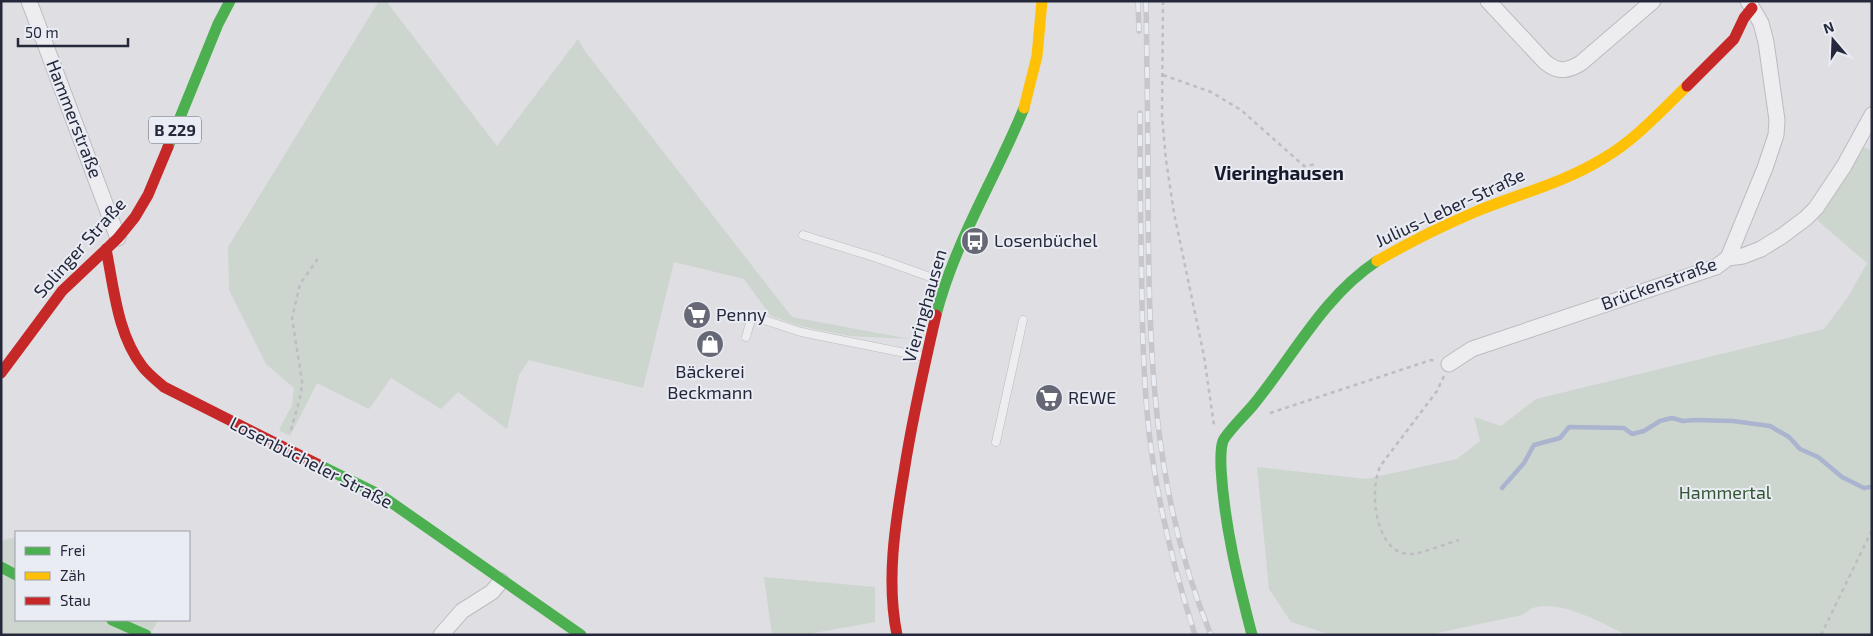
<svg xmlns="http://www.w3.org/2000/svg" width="1873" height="636" font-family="'Exo 2',sans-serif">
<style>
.green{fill:#ccd6ce}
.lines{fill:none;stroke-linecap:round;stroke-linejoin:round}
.stream{stroke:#abb4cf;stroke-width:4.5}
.lane-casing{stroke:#bbbbc0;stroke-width:9}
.street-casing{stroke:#bbbbc0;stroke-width:17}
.path{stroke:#bdbdc3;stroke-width:2.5;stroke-dasharray:4 4;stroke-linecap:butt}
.lane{stroke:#ededf0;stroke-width:8}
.street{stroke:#ededf0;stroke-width:15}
.fast{stroke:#4caf50;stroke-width:11}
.slow{stroke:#ffc107;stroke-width:11}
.jam{stroke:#c62828;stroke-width:11}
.rail-casing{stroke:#c7c7cb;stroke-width:5.5}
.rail{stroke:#eaecf4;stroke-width:4;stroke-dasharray:11;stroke-linecap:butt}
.labels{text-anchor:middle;stroke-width:4;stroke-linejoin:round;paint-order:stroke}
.shield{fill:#eaecf4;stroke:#606372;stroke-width:1}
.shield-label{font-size:16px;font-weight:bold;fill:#25283b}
.street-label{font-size:18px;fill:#25283b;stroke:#eaecf4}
.poi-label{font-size:18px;fill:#25283b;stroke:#eaecf4;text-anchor:start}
.park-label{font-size:18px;fill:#335734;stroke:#eaecf4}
.neighbourhood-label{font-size:19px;font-weight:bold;fill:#181a2c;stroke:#eaecf4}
</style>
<rect width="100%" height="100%" fill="#dedee3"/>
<path class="green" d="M379,1H386L497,146L578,39L584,50L792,317L910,339L850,336L800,326L771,316L744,279L674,262L643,388L529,360L519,375L507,429L458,392L441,409L391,378L369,409L317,383L290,436L279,430L292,405L294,388L266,364L229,290L228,247Z
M1863,147L1872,151V635H1627C1602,623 1564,601 1536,607C1531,608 1527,612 1522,615L1428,635H1332L1291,622L1269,589L1257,467L1366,479L1457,459L1480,441L1474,417L1501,426L1536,399L1824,329L1848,297L1867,263L1817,220Z
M16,537V620H158L150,635H1V541Z
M764,577L875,587V622L803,635H772Z"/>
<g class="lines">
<path class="stream" d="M1502,488L1524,463L1534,445L1560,438L1569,427L1624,428L1632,434L1644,431L1660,421L1672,418L1683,421L1694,420L1733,421L1770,426L1789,437L1800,449L1818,457L1842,477L1864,488L1870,487"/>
<g class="lane-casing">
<path id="lane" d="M803,235L877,258L944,282
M746,337L752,316L801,332L925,357
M996,442L1023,320"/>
</g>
<g class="street-casing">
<path id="street" d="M29,1L118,238
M1488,1L1545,62C1557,72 1567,72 1581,63L1653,1
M1728,258L1743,256L1761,249L1782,236L1806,218L1816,208L1844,166L1872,115
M1449,364L1472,349L1716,267L1728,258L1765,168L1776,135L1777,120L1766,42L1761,23L1748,1
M441,635L462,611L492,592L501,581"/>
</g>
<path class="path" d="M1163,1L1162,116L1166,160L1174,213L1204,356L1214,425
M1163,75L1211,92L1241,110L1304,166L1317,164
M1444,376L1437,391L1381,465C1368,488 1375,556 1411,554C1421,554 1448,543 1459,540
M1270,413L1431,360L1437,361
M291,430L301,394L302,381L292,318L300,284L319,257
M1821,635L1872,530"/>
<use href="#lane" class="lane"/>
<use href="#street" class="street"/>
<path class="fast" d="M168,147L218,24L230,1
M936,315C955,241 996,177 1024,108
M319,465L382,496L581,635
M1,567L16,575
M112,620L146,635
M1252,635C1238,581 1224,524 1221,468C1221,460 1220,449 1223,441C1227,432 1247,413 1254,404C1294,355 1323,297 1377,261"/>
<path class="slow" d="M1024,108L1037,56L1042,1
M1377,261C1408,243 1442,226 1475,212C1518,194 1564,183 1604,158C1635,140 1661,111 1687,86"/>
<path class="jam" d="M1687,86L1734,39L1744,18L1752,8
M106,249C114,288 117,333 142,366C148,374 156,380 164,387L319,465
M1,373L62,291L118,238L135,217L148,195L168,147
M897,635C886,581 895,525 904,472C912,419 924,367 936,315"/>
<g class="rail-casing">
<path id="rail" d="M1138,1L1139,31
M1146,1C1147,66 1148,130 1148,195C1149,348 1151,491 1211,635
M1140,113C1140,155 1140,197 1141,238C1142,303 1142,367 1149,432C1157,501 1174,569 1195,635"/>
</g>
<use href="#rail" class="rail"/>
</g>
<defs>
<g id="bus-disc" transform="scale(1.4375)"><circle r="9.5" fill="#666876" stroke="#eaecf4"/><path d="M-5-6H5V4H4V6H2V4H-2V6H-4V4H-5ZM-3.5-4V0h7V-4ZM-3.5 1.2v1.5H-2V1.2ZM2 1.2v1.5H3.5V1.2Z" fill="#fff"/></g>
<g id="supermarket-disc" transform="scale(1.4375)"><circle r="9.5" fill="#666876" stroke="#eaecf4"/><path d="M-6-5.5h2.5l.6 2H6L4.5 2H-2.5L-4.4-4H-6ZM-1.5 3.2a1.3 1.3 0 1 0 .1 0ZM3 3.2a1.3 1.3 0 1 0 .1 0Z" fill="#fff"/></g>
<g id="shop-disc" transform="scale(1.4375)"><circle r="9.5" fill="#666876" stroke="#eaecf4"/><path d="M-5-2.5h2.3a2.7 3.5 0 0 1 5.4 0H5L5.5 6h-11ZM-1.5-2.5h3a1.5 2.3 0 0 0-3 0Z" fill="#fff"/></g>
</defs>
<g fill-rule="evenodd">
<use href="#bus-disc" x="975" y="241"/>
<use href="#supermarket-disc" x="697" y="315"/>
<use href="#shop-disc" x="710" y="344"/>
<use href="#supermarket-disc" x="1049" y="398"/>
</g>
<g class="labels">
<rect class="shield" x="149" y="116.5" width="52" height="27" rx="4"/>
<g class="shield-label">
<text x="175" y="136">B 229</text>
</g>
<g class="street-label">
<text transform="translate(74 119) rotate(69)" y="6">Hammerstraße</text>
<text transform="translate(1450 208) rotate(-25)" y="6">Julius-Leber-Straße</text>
<text transform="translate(80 248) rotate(-48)" y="6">Solinger Straße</text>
<text transform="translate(1659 284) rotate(-20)" y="6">Brückenstraße</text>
<text transform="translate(925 306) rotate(-74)" y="6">Vieringhausen</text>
<text transform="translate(311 463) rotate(27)" y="6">Losenbücheler Straße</text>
</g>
<g class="poi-label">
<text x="994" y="247">Losenbüchel</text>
<text x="716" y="321">Penny</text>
<text x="710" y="378" text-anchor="middle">Bäckerei<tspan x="710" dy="21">Beckmann</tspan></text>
<text x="1068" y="404">REWE</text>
</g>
<g class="park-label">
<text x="1725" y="499">Hammertal</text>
</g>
<g class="neighbourhood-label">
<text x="1279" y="180">Vieringhausen</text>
</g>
</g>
<rect width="1873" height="636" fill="none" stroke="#25283b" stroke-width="5"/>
<rect x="15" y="531" width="175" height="90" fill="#eaecf4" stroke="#9b9eaa"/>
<rect x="25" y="547" width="25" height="8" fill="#4caf50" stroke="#9b9eaa"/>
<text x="60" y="556" font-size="15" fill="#25283b">Frei</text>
<rect x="25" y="572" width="25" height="8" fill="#ffc107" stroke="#9b9eaa"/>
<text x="60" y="581" font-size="15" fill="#25283b">Zäh</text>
<rect x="25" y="597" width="25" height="8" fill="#c62828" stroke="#9b9eaa"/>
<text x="60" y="606" font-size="15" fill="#25283b">Stau</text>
<g transform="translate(1833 40) rotate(341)" stroke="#eaecf4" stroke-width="4" paint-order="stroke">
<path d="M0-4L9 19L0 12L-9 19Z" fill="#25283b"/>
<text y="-8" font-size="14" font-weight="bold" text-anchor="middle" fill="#25283b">N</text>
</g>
<path d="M18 38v8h110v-8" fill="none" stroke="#25283b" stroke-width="2.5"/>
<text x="25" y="38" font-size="15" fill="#25283b" stroke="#eaecf4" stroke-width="4" paint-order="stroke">50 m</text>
</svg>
